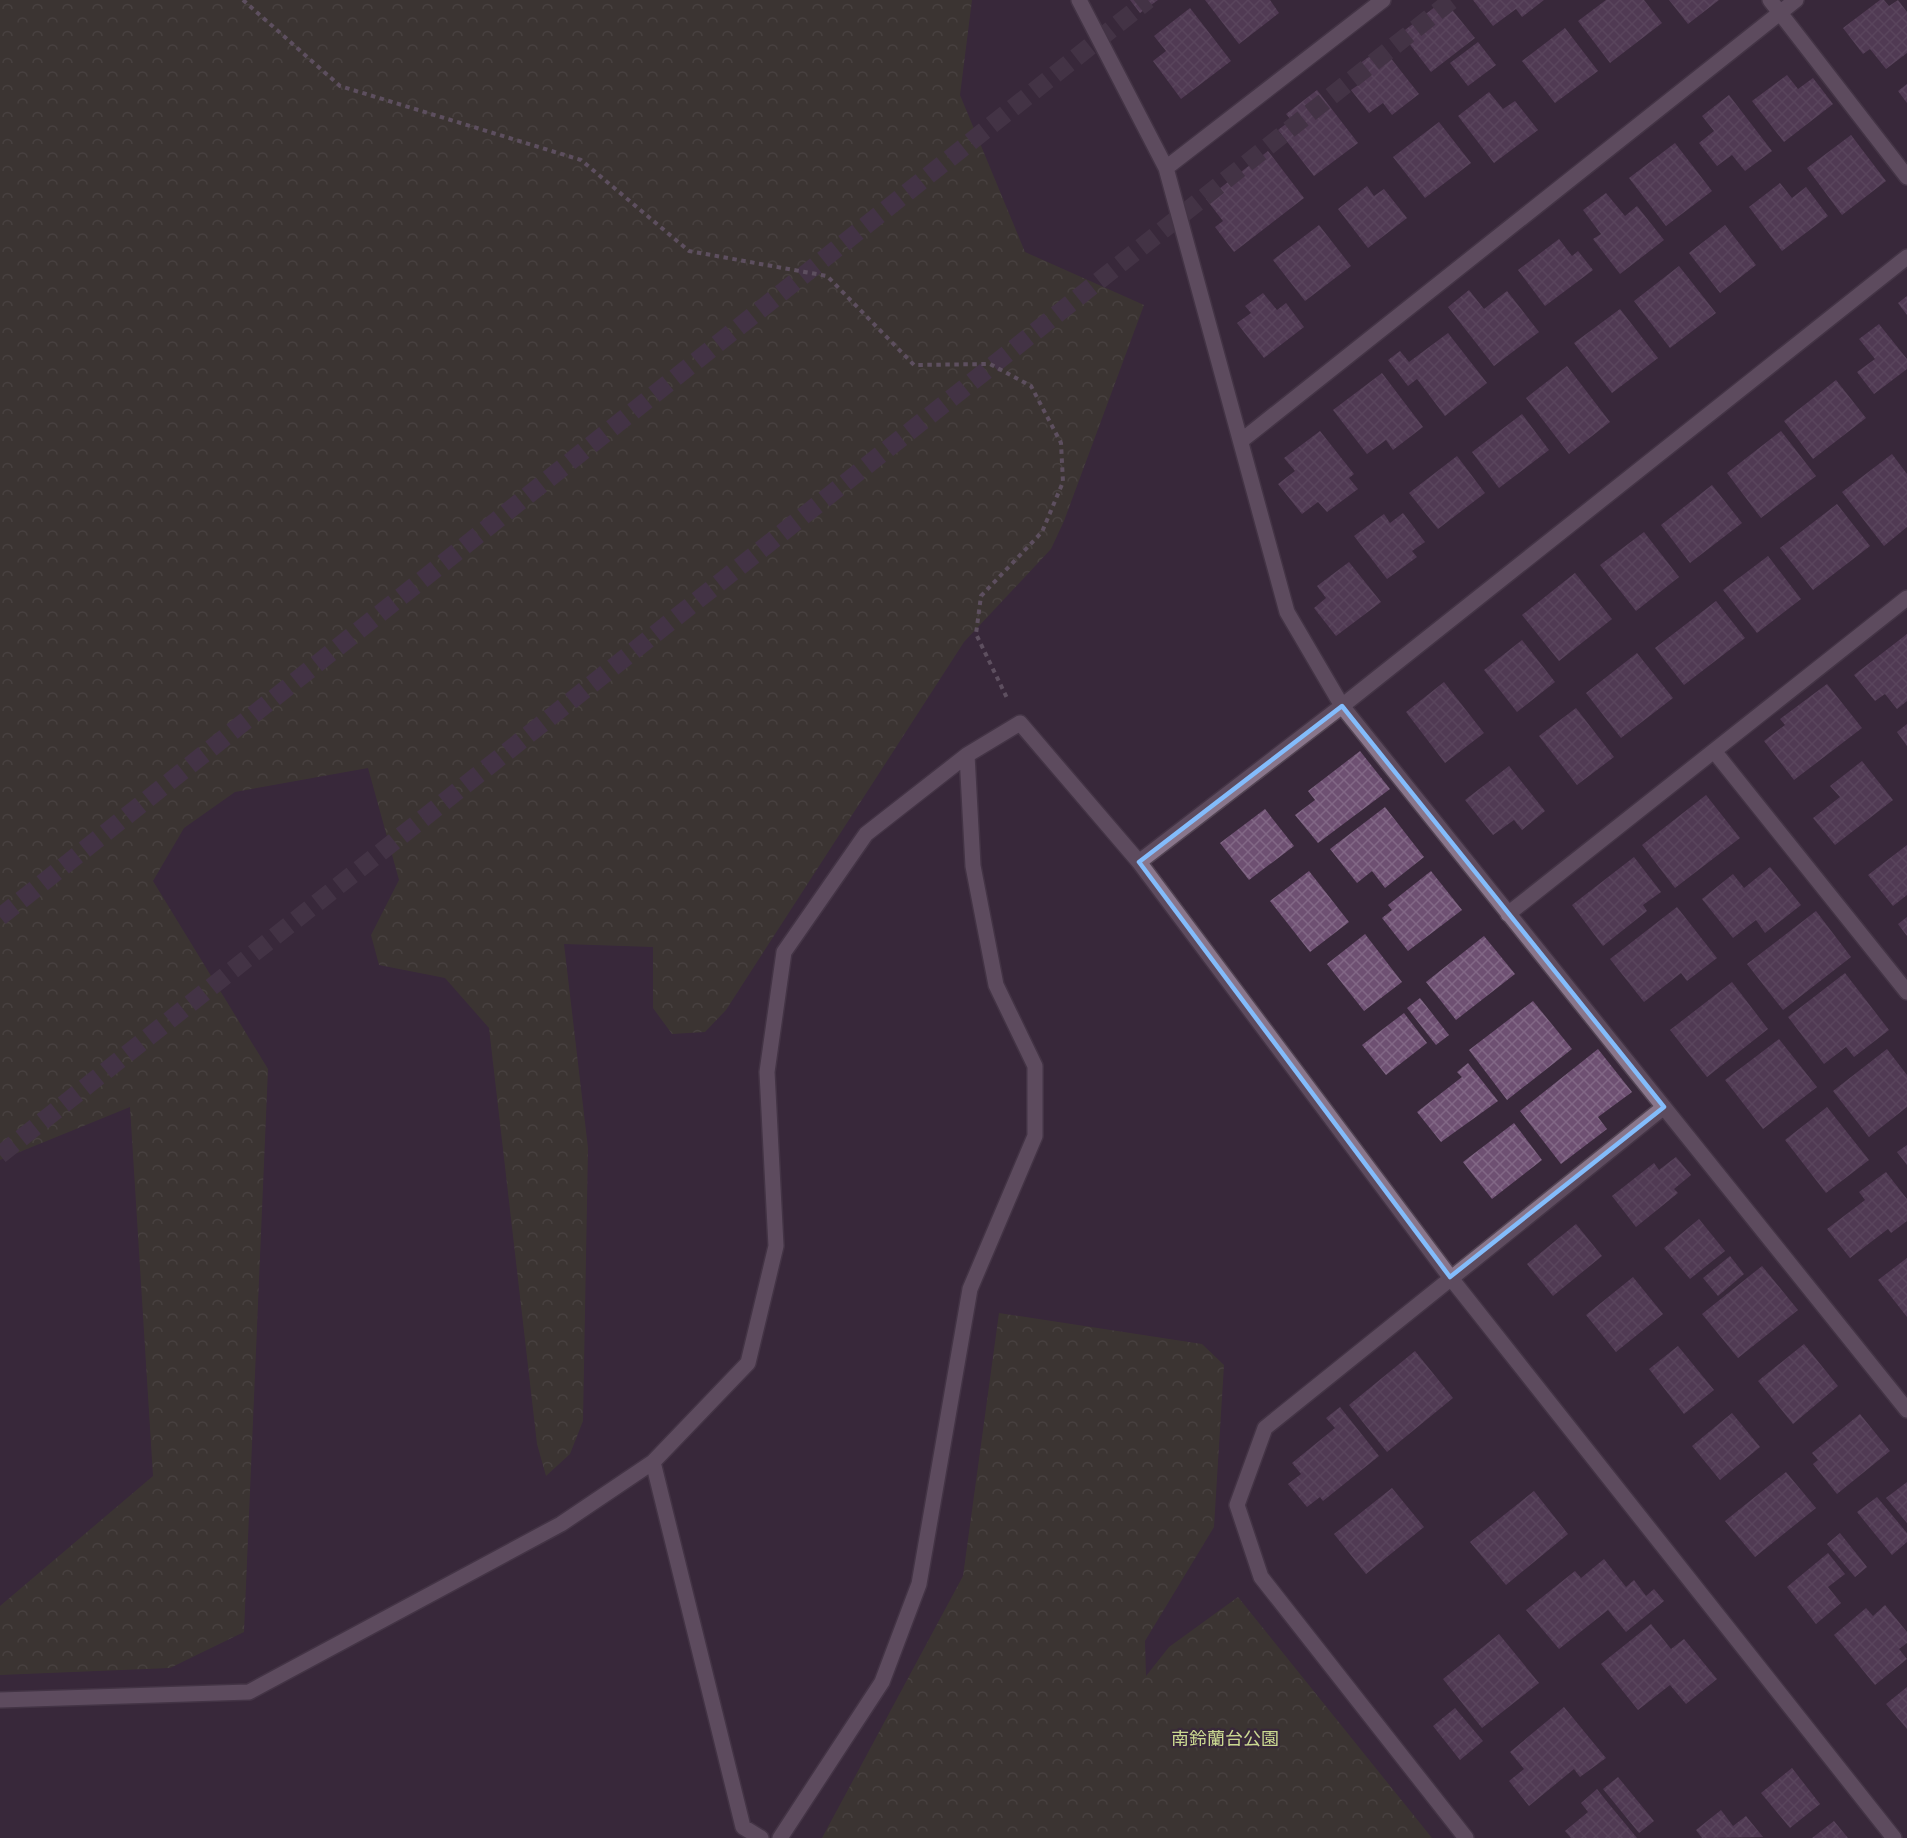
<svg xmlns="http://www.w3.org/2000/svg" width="1907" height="1838" font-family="'Roboto Condensed','Noto Sans JP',sans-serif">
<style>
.forest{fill:url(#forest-crowns)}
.building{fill:url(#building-cross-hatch)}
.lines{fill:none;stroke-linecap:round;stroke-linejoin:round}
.highway-tunnel{stroke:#514253;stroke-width:18;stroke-dasharray:18 9;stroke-linecap:butt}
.minor-casing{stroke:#514352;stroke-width:18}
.path{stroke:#8b7e8c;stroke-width:4;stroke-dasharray:4.5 4.5;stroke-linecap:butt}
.minor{stroke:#89768b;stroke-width:15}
.marked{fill:none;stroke:#83bcfb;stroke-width:4.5;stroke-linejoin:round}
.labels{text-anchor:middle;stroke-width:4.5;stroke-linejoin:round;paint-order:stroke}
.park-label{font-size:18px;fill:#cbd991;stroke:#38283a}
</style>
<defs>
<pattern id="forest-crowns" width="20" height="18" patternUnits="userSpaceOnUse" patternTransform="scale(1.5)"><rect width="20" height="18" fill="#3f4428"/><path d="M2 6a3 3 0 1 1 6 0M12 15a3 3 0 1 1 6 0" fill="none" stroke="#5a5e47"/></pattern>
<pattern id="building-cross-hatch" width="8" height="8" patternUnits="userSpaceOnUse" patternTransform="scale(1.5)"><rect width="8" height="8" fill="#6e5072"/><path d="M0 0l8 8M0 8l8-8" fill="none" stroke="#826886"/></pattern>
</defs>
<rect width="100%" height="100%" fill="#38283a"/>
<path class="forest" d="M0,0H972L960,95L1025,252L1144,305L1064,521L1051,549L964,642L726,1010L705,1032L672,1034L653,1008V947L564,944L588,1148L583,1421L570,1454L546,1476L537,1444L489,1028L445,978L379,965L371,935L399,880L368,768L235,792L184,828L153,881L268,1069L244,1632L170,1668L0,1675V1606L153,1476L130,1107L0,1160Z
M999,1313L1202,1344L1224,1365L1214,1527L1145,1641L1146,1676L1169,1647L1238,1597L1432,1838H822L963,1576Z"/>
<path class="building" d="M1130,0H1158L1140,13Z
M1205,0H1270L1279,13L1239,44Z
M1444,0L1475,38L1431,72L1401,33Z
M1473,0H1544L1522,17L1516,9L1493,26Z
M1606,0H1644L1662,23L1610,63L1578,21Z
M1669,0H1719L1688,24Z
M1880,0H1884L1889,6L1898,0L1907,12V53L1886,69L1870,49L1863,54L1843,28Z
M1190,8L1231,61L1181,99L1153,61L1166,51L1154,36Z
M1565,28L1598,71L1555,103L1522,61Z
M1478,42L1496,65L1468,86L1450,63Z
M1382,47L1419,94L1392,115L1383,103L1369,113L1351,90L1365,80L1355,67Z
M1787,75L1798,89L1813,78L1833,104L1784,142L1752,101Z
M1907,84V103L1898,91Z
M1317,90L1358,143L1314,176L1278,130L1291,120L1286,114Z
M1489,92L1503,109L1515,101L1538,130L1494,163L1458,116Z
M1729,95L1772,151L1745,171L1732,155L1717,166L1699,143L1714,131L1702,116Z
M1439,122L1471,163L1425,198L1393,157Z
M1851,135L1886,181L1842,215L1807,168Z
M1675,143L1712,191L1666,226L1629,178Z
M1268,151L1304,198L1234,252L1215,227L1223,221L1206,199Z
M1780,183L1792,198L1806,187L1828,216L1782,251L1749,207Z
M1367,186L1374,196L1384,189L1407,218L1368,248L1338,209Z
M1606,193L1625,216L1637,206L1664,240L1620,274L1593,239L1601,234L1583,210Z
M1319,225L1351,266L1305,301L1273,260Z
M1725,225L1756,265L1720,293L1689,253Z
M1559,239L1572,256L1578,251L1593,270L1545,306L1518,270Z
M1679,266L1716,313L1670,348L1634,301Z
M1469,290L1484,309L1507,291L1539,332L1494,366L1448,307Z
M1263,293L1277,310L1286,303L1304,327L1264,358L1237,323L1251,313L1245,306Z
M1907,296V315L1898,303Z
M1620,309L1658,358L1612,393L1574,343Z
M1879,324L1907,359V369L1874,394L1857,372L1875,359L1859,339Z
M1448,333L1487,383L1445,416L1417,379L1408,386L1388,360L1400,351L1409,362Z
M1567,366L1610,422L1569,454L1526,398Z
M1382,373L1423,427L1393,450L1386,440L1367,454L1333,410Z
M1836,380L1866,418L1813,459L1784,421Z
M1522,414L1549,450L1499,488L1472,452Z
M1320,431L1354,474L1349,478L1358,489L1327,512L1318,502L1302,514L1278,484L1295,471L1284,458Z
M1781,431L1816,476L1761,518L1727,473Z
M1892,454L1907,474V527L1884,546L1842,492Z
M1457,456L1485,493L1438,529L1409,493Z
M1712,485L1742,523L1690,563L1661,525Z
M1837,504L1870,546L1813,590L1780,548Z
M1403,513L1425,542L1412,551L1417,557L1387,579L1354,536L1384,514L1390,523Z
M1644,532L1679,577L1636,611L1600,565Z
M1768,556L1801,599L1757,633L1723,590Z
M1349,562L1381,602L1336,636L1314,608L1326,598L1317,586Z
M1575,573L1612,619L1559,661L1522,615Z
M1716,601L1745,638L1684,685L1655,648Z
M1907,634V701L1897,709L1885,694L1875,701L1854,675Z
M1522,640L1555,682L1517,712L1484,670Z
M1637,653L1673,698L1621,738L1586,693Z
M1444,682L1484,733L1445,763L1406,712Z
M1827,684L1862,728L1794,780L1764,741L1785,725L1780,719Z
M1576,708L1614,757L1577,785L1539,736Z
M1907,724V746L1897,732Z
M1360,751L1390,789L1318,843L1295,815L1315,800L1308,791Z
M1862,761L1893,800L1835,845L1813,818L1840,797L1830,786Z
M1509,766L1545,811L1522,830L1514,820L1493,835L1465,800Z
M1706,795L1740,838L1675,888L1642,845Z
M1385,807L1424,857L1385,888L1372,871L1357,883L1330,849Z
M1265,809L1294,846L1249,880L1220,843Z
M1907,845V895L1893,906L1868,875Z
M1634,857L1661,892L1643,905L1647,911L1603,946L1572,905Z
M1770,867L1801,905L1765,933L1756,920L1733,938L1702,899L1733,874L1744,888Z
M1309,871L1349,922L1310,952L1270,901Z
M1431,871L1462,910L1408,951L1382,918L1392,910L1388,905Z
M1677,907L1717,958L1687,981L1681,973L1644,1002L1610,959Z
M1816,911L1851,957L1783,1010L1747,964Z
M1907,917V936L1898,924Z
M1365,934L1402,982L1364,1011L1327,964Z
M1484,936L1515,974L1456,1020L1426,982Z
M1845,973L1889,1030L1854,1057L1846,1047L1824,1064L1788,1017Z
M1732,982L1768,1029L1707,1077L1670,1030Z
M1420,998L1449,1035L1436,1045L1407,1008Z
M1533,1001L1572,1049L1507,1100L1469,1050Z
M1404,1013L1427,1043L1386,1075L1362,1045Z
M1779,1039L1817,1087L1763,1129L1725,1080Z
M1598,1049L1632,1092L1598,1117L1607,1129L1561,1164L1520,1111Z
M1887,1049L1907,1075V1107L1869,1137L1833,1091Z
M1468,1063L1498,1101L1441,1142L1417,1112L1462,1077L1457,1072Z
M1827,1107L1869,1160L1826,1193L1785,1140Z
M1514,1123L1542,1160L1492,1199L1463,1162Z
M1907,1145V1165L1897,1152Z
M1676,1157L1691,1175L1674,1189L1678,1193L1636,1227L1612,1196L1654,1163L1659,1170Z
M1886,1172L1907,1199V1221L1891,1233L1888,1229L1850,1258L1827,1229L1865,1200L1859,1192Z
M1699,1219L1725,1251L1690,1279L1664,1248Z
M1576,1224L1602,1256L1553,1296L1527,1264Z
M1730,1256L1744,1274L1718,1296L1703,1278Z
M1907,1258V1317L1878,1280Z
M1762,1266L1798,1310L1738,1358L1702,1314Z
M1633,1277L1663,1314L1616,1352L1586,1315Z
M1804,1344L1838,1386L1793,1424L1758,1381Z
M1678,1346L1714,1390L1684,1414L1649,1369Z
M1415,1351L1453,1398L1387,1452L1349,1405Z
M1340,1407L1379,1456L1323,1501L1320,1497L1307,1507L1288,1484L1301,1474L1292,1463L1335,1428L1326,1418Z
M1732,1413L1760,1447L1720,1480L1692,1446Z
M1860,1414L1890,1451L1837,1494L1813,1464L1818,1460L1812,1453Z
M1786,1472L1816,1508L1755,1557L1725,1521Z
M1907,1482V1523L1886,1498Z
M1392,1488L1424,1527L1366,1574L1334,1534Z
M1534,1491L1568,1534L1506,1585L1470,1542Z
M1877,1497L1907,1533V1542L1892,1555L1857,1512Z
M1840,1533L1867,1567L1855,1577L1827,1544Z
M1828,1553L1845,1574L1828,1587L1841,1603L1816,1624L1787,1587Z
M1604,1559L1626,1587L1634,1580L1646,1596L1654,1589L1664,1601L1626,1632L1608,1610L1559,1649L1526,1610L1575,1571L1581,1578Z
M1885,1605L1907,1632V1643L1899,1649L1907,1659L1875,1685L1834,1635L1866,1608L1873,1616Z
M1651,1624L1671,1649L1684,1639L1717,1679L1686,1704L1670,1685L1638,1710L1601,1664Z
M1499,1634L1539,1683L1482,1728L1443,1679Z
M1907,1687V1729L1886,1704Z
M1564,1707L1606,1758L1580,1777L1574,1769L1529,1806L1509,1781L1524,1769L1510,1752Z
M1455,1708L1483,1741L1460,1760L1433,1726Z
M1792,1768L1820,1804L1790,1828L1761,1793Z
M1618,1777L1654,1821L1639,1833L1603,1789Z
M1597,1789L1604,1798L1637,1838H1571L1565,1831L1588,1812L1581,1803Z
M1721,1810L1733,1826L1746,1816L1763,1837L1702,1838L1696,1830Z
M1834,1821L1848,1838H1812Z"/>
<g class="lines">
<path class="highway-tunnel" d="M0,917L1148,0
M0,1155L1452,0"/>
<g class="minor-casing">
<path id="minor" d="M1079,0L1166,168L1287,612L1342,706L1907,1410
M1770,0L1907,177
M1166,168L1383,0
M1241,441L1796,0
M1714,751L1907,992
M1139,862L1342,706L1907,257
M1508,914L1907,598
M653,1462L743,1827L761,1838
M0,1700L249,1692L561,1524L653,1462L748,1363L776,1246L767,1072L784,952L866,834L967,755L1020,723L1139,862L1450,1277L1894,1838
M780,1838L882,1682L919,1584L970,1289L1035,1136V1066L996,985L973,866L967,755
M1466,1838L1261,1577L1237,1505L1265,1428L1664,1107"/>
</g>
<path class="path" d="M243,0L340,86L581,160L689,251L827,276L914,365L990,364L1031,386L1061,443L1063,482L1042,532L981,596L976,634L1007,698"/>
<use href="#minor" class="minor"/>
</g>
<path d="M0 0H1907V1838H0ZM1342,706L1664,1107L1450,1277L1139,862Z" fill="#38283a" fill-opacity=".55" fill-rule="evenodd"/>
<path class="marked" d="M1342,706L1664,1107L1450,1277L1139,862Z"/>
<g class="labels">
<g class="park-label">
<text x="1225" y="1745">南鈴蘭台公園</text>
</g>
</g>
</svg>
